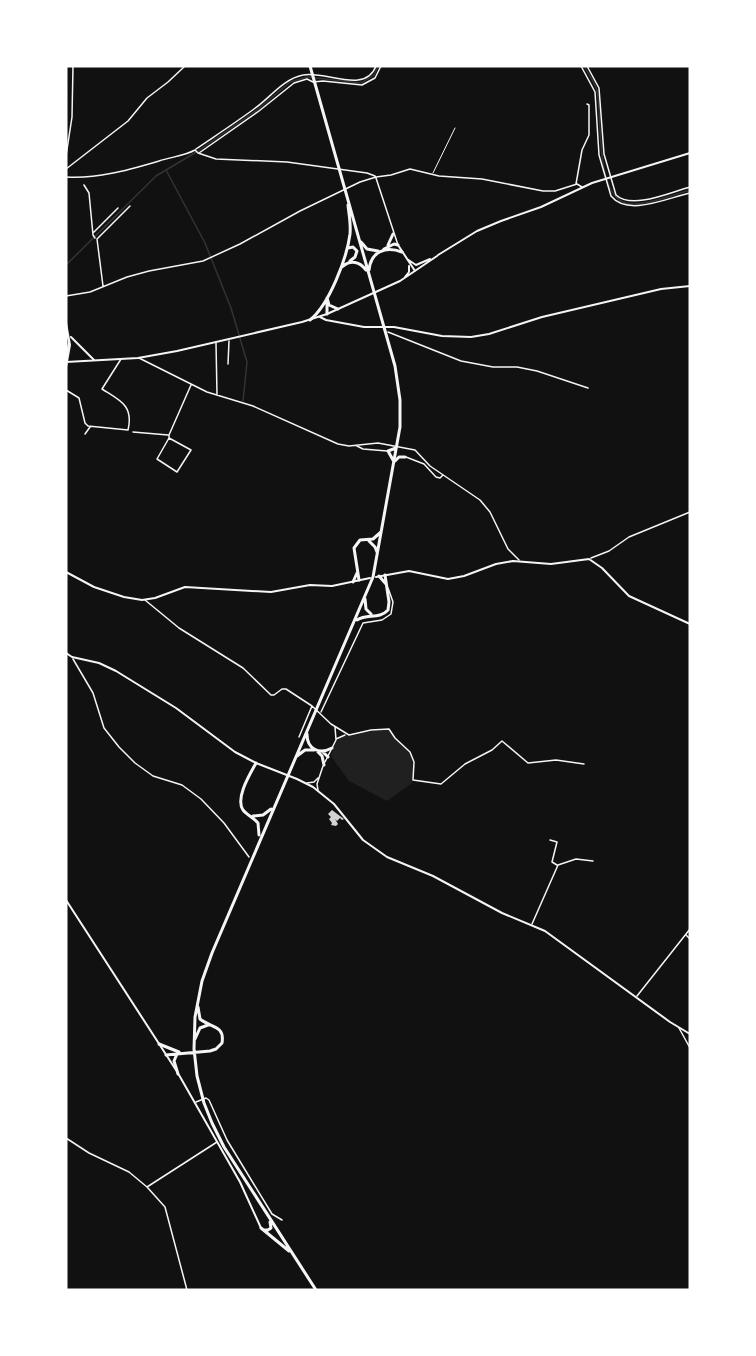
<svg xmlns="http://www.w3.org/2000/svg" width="756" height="1356" font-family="'Archivo Narrow',sans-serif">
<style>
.green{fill:#202020}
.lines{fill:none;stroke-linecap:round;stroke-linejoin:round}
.stream{stroke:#333;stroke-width:1.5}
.building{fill:#d3d3d3}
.service{stroke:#f5f5f5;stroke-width:1}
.minor{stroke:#f5f5f5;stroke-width:1.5}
.tertiary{stroke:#f5f5f5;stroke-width:2}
.secondary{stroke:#f5f5f5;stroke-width:2}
.primary{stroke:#f5f5f5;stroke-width:3}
</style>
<rect width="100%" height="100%" fill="#111"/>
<path class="green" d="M389,730C407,753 416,749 412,783L387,801L349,781L331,756C333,750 335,743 340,738C347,733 379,730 389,730Z"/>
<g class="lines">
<path class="stream" d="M584,66C588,74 595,82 597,91C603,116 593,202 631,204C647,205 673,195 690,190
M166,170L205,243L231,308L247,362L243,401
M66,265L156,176L198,151L257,110L290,82L307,77L361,83L374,75L378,66"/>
</g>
<path class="building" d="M332,810L344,819L342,820L340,818L337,821L335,819L338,824L336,826L331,825L332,823L329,819L331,817L328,814Z"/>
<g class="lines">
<path class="service" d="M433,173L455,128"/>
<path class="minor" d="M581,66L595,92L599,155L611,196C628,217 667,198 690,193
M587,66L599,88L604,154L616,195C632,210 671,192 690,187
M196,149C215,136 235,123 254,109C270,98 283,79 303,75C325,70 365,95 376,66
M199,153L259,111L294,83L307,79L313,82L323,81L362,85L375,78L381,66
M66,156L72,117L73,66
M66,169L128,121L147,98L168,82L185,66
M66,177C98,179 128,170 159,161C171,157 184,156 195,150L198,153L216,159L287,162L367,173L375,176
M376,178L398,245
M576,184L582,150L589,135V105L587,104
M84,185L89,193L93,235L95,238
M94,232L118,208
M103,286L97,239L130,206
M66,296L90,292L127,277L149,271L203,261L240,244L300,211L360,182L376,177L391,175L410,169L439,176L482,179L543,191H555L577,184L582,187
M388,332L461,361L493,367H517L537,371L588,388
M216,343L217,395
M139,358L207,392L253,406L338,444L349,446L378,443L415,450L430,466L480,500L490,512L508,549L519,560
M228,364L229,341
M66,390L79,398L85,423L88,426L128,430C134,405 119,400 102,389L121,359
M133,432L168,435
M85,434L90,427
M169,438L157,459L177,472L191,450L169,438V435L191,385
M357,446L363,449L387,451
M406,457L424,464L436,477L440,478L443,475
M591,558L609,551L629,537L690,512
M145,600L179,628L243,668L271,695H274L282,689H286L312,706L331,724L349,735L371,730L389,729L395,738L410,752L414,762L413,780L441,784L465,764L492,750L502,741L528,763L556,760L584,764
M73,659L93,693L104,728L119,747L135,763L153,776L182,785L201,799L224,823L249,857
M321,712L363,623L382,620L391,614L393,602L388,588
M299,737L312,706
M336,739L345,735
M325,762L336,740L335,727
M307,783L314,782L318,778
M318,790L317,784L323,766
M550,840L557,842L552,862L557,865
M532,924L558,865L576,859L593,861
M686,935L690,939
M637,996L690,929
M679,1028L690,1048
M196,1102L206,1098L209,1100L227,1140L272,1214L282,1220
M66,1138L89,1153L129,1172L147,1187L217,1142
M147,1187L165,1207L187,1290"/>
<path class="tertiary" d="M320,317L326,320L364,327H394L442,336L471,337L489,334L542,317L661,289L690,286
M66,572L94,587L124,597L142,600L155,598L185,587L271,592L310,585L332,586L370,578
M376,577L409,571L448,579L464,576L496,564L513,561L551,564L589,559L602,568L629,596L690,624
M66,653L72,657L99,663L116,671L176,708L235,752L256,763"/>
<path class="secondary" d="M398,245L415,271
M438,255L477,231L501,221L541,207L592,183L690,153
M407,259L416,265L430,259
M405,277L409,272V266
M66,323L70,345L66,367
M66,328L69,342L66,360
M71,337L94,360
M66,362L138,358L177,351L302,322L327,314L400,281L437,256
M256,763L297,779L313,787L334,804L363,840L387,857L433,876L502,913L545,931L670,1022L690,1034
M66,900L176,1070
M179,1075L240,1182L261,1228"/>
<path class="primary" d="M310,66L395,366L400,400V427L373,577L212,953L202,981L195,1017L194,1049L197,1076L204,1103L212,1123L224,1147L316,1290
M361,242L367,249L378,251
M388,245L393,234
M348,248L353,247L357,251L355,257L350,261
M384,249L394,244L398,245
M342,267C351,259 360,262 366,270
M369,270C371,251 386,246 402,252
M327,298L329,305L338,309
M327,314V301
M310,320C329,305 347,258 350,234C351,224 349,215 348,205
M393,460L388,451L396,448
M395,461L399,457H405
M369,541L375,547L377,552
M379,576L386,584
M359,580L354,548L360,540L373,539L381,532
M353,582L357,573
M365,599L366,609L371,614
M357,620C367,613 379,620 388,610L389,602L385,575
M307,734C307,749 319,755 332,748
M318,752L322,756L324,765
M323,752L328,757
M297,756L305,750H314
M256,763C250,774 235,798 243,810C247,815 254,818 258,823L259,835
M253,816L263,815L271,809
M195,1039L200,1028L208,1025
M159,1044L179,1052
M177,1054L174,1061L178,1074
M166,1055L210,1051L216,1049L222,1043C225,1025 211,1028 200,1019L198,1007
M261,1228L289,1251
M264,1230H268L271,1228L270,1222"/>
</g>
<rect width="756" height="1356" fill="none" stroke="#ffffff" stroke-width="135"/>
</svg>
